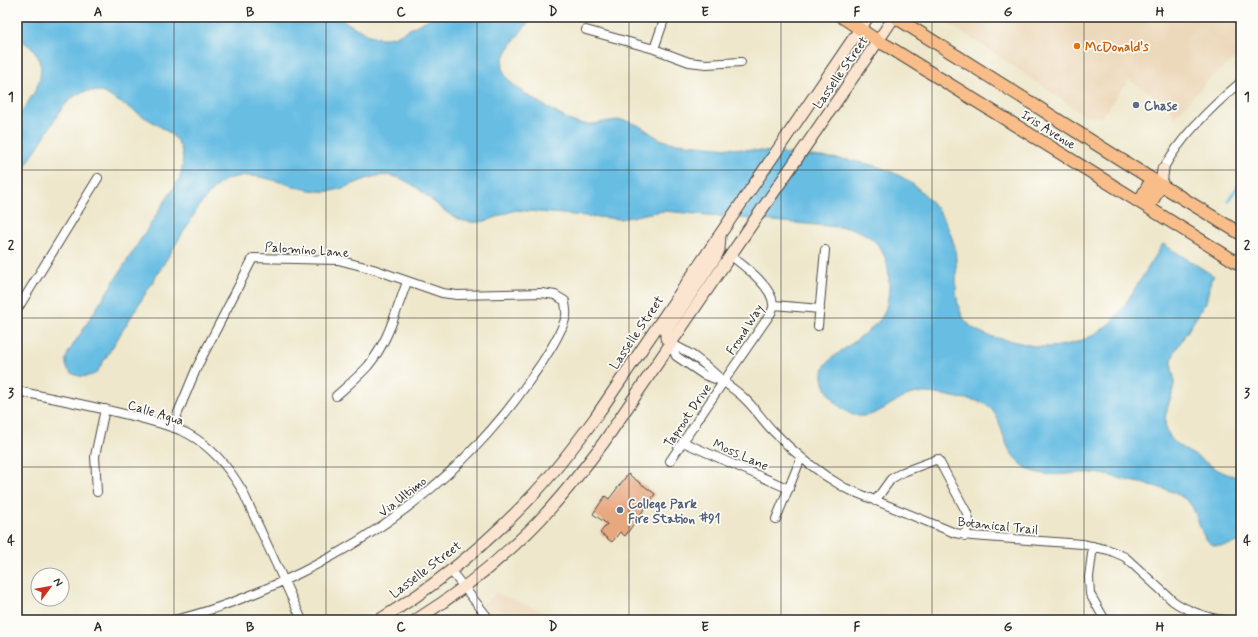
<svg xmlns="http://www.w3.org/2000/svg" width="1258" height="637" font-family="Mynerve,sans-serif">
<style>
.built{fill:#ecd8ba}
.water{fill:#67bde3;stroke:#497487}
.lines{fill:none;stroke-linecap:round;stroke-linejoin:round}
.stream{stroke:#67bde3;stroke-width:3}
.building{fill:#e7a77f}
.street-casing{stroke:#484743;stroke-width:10}
.secondary-casing{stroke:#484743;stroke-width:13}
.primary-casing{stroke:#484743;stroke-width:14}
.street{stroke:#fff;stroke-width:8}
.secondary{stroke:#fce5d0;stroke-width:11}
.primary{stroke:#f8bd89;stroke-width:12}
.grid{fill:none;stroke:#2b2b2b;stroke-width:1;stroke-opacity:0.55}
.food-dot{fill:#e8710a;stroke:#fdfcf7;stroke-width:1.5}
.service-dot{fill:#5c6f8a;stroke:#fdfcf7;stroke-width:1.5}
.labels{text-anchor:middle;stroke-width:3.5;stroke-linejoin:round;paint-order:stroke}
.food-label{font-size:13px;font-weight:bold;fill:#c56008;stroke:#fdfcf7;text-anchor:start}
.street-label{font-size:13px;fill:#2b2b2b;stroke:#fdfcf7}
.service-label{font-size:13px;font-weight:bold;fill:#4e5e75;stroke:#fdfcf7;text-anchor:start}
.neatline{fill:none;stroke:#2b2b2b;stroke-width:1.5}
.grid-label{font-size:13px;text-anchor:middle;font-weight:bold;fill:#2b2b2b}
</style>
<rect width="100%" height="100%" fill="#fdfcf7"/>
<filter id="ink" filterUnits="userSpaceOnUse"><feTurbulence type="fractalNoise" baseFrequency=".025" numOctaves="2"/><feDisplacementMap in="SourceGraphic" scale="8" xChannelSelector="R" yChannelSelector="G"/><feConvolveMatrix kernelMatrix="1 2 1 2 8 2 1 2 1" color-interpolation-filters="sRGB"/></filter>
<filter id="wash" filterUnits="userSpaceOnUse"><feTurbulence type="fractalNoise" baseFrequency=".012" numOctaves="4" result="noise"/><feDisplacementMap in="SourceGraphic" scale="16" xChannelSelector="R" yChannelSelector="G"/><feGaussianBlur stdDeviation="0.9" result="paint"/><feColorMatrix in="noise" values="0 0 0 0 0 0 0 0 0 0 0 0 0 0 0 0 0 1.4 0 .05"/><feComposite in="paint" operator="in"/></filter>
<g filter="url(#wash)">
<rect width="100%" height="100%" fill="#eee7cb"/>
<path class="built" d="M943,17H1241V54L1210,78L1174,118L1168,105L1129,80L1101,118L1082,114L997,55L944,21Z
M491,591L565,620H444L451,615L465,617L495,595Z"/>
<path class="water" d="M17,17H336L369,35L381,38H387L396,36L433,17H533C525,27 506,49 503,60C502,66 503,73 507,78C514,89 558,114 571,121C594,130 606,117 627,121C640,124 649,133 660,139C665,141 670,142 676,143C714,147 753,150 792,154C832,159 877,158 911,183C935,200 956,231 956,262C957,279 954,298 961,313C968,331 990,337 1007,340C1019,342 1033,347 1045,347C1071,347 1098,337 1115,318C1124,308 1130,296 1137,285C1146,272 1154,258 1163,244L1214,276L1211,280L1206,302L1175,351C1173,357 1171,362 1172,369C1173,374 1175,378 1174,384C1173,397 1165,408 1165,422C1166,430 1169,436 1174,442C1180,447 1187,451 1194,455C1209,464 1223,476 1241,477V541C1235,543 1227,546 1220,546C1200,546 1200,518 1191,505C1185,497 1174,492 1164,489C1153,485 1141,483 1130,481C1118,478 1106,474 1095,473C1071,471 1046,481 1025,467C1018,462 1010,453 1007,445C1001,432 1000,416 989,407C981,400 968,399 958,398C943,395 927,391 912,394C890,400 871,426 847,412C838,406 830,397 826,388C823,381 821,371 826,364C830,359 837,354 843,350C855,341 868,332 879,321C887,312 888,299 889,288C890,258 881,237 850,228L664,211C649,212 635,217 620,219L516,210C503,213 492,221 479,222C443,226 427,183 392,176C370,172 352,188 331,191C296,195 259,165 226,180C215,185 208,196 200,205L97,372C89,380 66,377 66,363C65,360 67,356 68,353L180,178C183,165 185,154 178,142C169,129 146,119 133,110C124,105 115,99 106,94C102,92 96,91 91,91C77,91 69,100 61,110L17,180V120L35,91L40,78L41,67L38,57L31,47L17,37Z"/>
<g class="lines">
<path class="stream" d="M1228,201L1241,182"/>
</g>
<g id="blocks">
<path class="building" d="M628,474L655,494L625,536L620,532L612,542L600,533L607,524L593,514L605,496L609,499Z"/>
</g>
</g>
<g filter="url(#ink)">
<use href="#blocks" fill-opacity="0" stroke="#484743" stroke-width="1"/>
<g class="lines">
<g class="street-casing">
<path id="street" d="M586,30L654,49L689,62L706,64L741,62
M654,49L665,17
M1163,169C1182,135 1211,107 1241,82
M774,305L820,309
M17,310L98,178
M818,326L825,250
M671,344C691,352 707,366 723,381C730,387 738,392 744,398C755,408 763,421 773,431C795,454 817,472 845,488L955,533L972,536L1082,544L1109,550L1125,557L1173,601C1185,610 1210,619 1224,620
M671,344L676,356L704,375L721,381
M17,391C57,399 97,407 136,417C154,422 174,426 190,435C213,448 229,468 242,490L302,620
M336,396C346,387 358,377 368,366C388,342 396,311 407,282
M172,427L197,367L253,258L338,260L373,269L442,293L457,295L542,293L555,295L565,301C565,306 567,311 566,316C562,333 543,362 532,377C473,464 395,526 302,572C261,592 218,610 174,620
M683,442L789,489
M670,461L724,381L771,313C772,310 774,307 773,304C772,286 744,266 730,255
M97,492L95,456L105,409
M875,501L891,479L903,472L938,459L967,513L969,520L965,536
M776,519L801,458
M1093,546L1089,577L1090,594L1105,620
M451,571L490,620"/>
</g>
<g class="secondary-casing">
<path id="secondary" d="M1161,185L1163,169
M671,344L666,338V331L715,258L719,250L720,234
M379,620C436,586 489,542 534,494C556,470 576,444 595,418L868,17
M416,620C456,595 493,566 527,533C555,506 580,474 604,442L743,237L878,41L894,17"/>
</g>
<g class="primary-casing">
<path id="primary" d="M842,17L878,41L889,47L1241,265
M895,17L1161,185L1241,234
M1139,202L1152,179
M1149,207L1161,185"/>
</g>
<use href="#street" class="street"/>
<use href="#secondary" class="secondary"/>
<use href="#primary" class="primary"/>
</g>
</g>
<path class="grid" d="M174,17V620M326,17V620M477,17V620M629,17V620M781,17V620M932,17V620M1084,17V620M17,170H1241M17,318H1241M17,467H1241"/>
<circle class="food-dot" cx="1077" cy="46" r="4"/>
<g class="service-dot">
<circle cx="1136" cy="105" r="4"/>
<circle cx="620" cy="510" r="4"/>
</g>
<g class="labels">
<g class="food-label">
<text x="1085" y="51">McDonald's</text>
</g>
<g class="street-label">
<text transform="translate(840 72) rotate(-55)" y="5">Lasselle Street</text>
<text transform="translate(1049 129) rotate(32)" y="5">Iris Avenue</text>
<text transform="translate(307 249) rotate(4)" y="5">Palomino Lane</text>
<text transform="translate(744 329) rotate(-57)" y="5">Frond Way</text>
<text transform="translate(636 332) rotate(-56)" y="5">Lasselle Street</text>
<text transform="translate(156 412) rotate(17)" y="5">Calle Agua</text>
<text transform="translate(687 415) rotate(-56)" y="5">Taproot Drive</text>
<text transform="translate(741 454) rotate(24)" y="5">Moss Lane</text>
<text transform="translate(402 496) rotate(-38)" y="5">Via Ultimo</text>
<text transform="translate(998 525) rotate(6)" y="5">Botanical Trail</text>
<text transform="translate(425 569) rotate(-37)" y="5">Lasselle Street</text>
</g>
<g class="service-label">
<text x="1144" y="110">Chase</text>
<text x="628" y="508">College Park<tspan x="628" dy="15">Fire Station #91</tspan></text>
</g>
</g>
<rect width="1258" height="637" fill="none" stroke="#fdfcf7" stroke-width="44"/>
<g transform="translate(50 587) rotate(58)"><circle r="19" fill="#fdfcf7" stroke="#a9a8a5"/>
<path d="M0-3L7 15L0 10L-7 15Z" fill="#c8321e"/>
<text y="-6" font-size="11" font-weight="bold" text-anchor="middle" fill="#2b2b2b">N</text>
</g>
<rect x="22" y="22" width="1214" height="593" class="neatline"/>
<g class="grid-label">
<text x="98" y="16">A</text>
<text x="250" y="16">B</text>
<text x="401" y="16">C</text>
<text x="553" y="16">D</text>
<text x="705" y="16">E</text>
<text x="857" y="16">F</text>
<text x="1008" y="16">G</text>
<text x="1160" y="16">H</text>
<text x="11" y="101">1</text>
<text x="1247" y="101">1</text>
<text x="11" y="249">2</text>
<text x="1247" y="249">2</text>
<text x="11" y="397">3</text>
<text x="1247" y="397">3</text>
<text x="11" y="545">4</text>
<text x="1247" y="545">4</text>
<text x="98" y="631">A</text>
<text x="250" y="631">B</text>
<text x="401" y="631">C</text>
<text x="553" y="631">D</text>
<text x="705" y="631">E</text>
<text x="857" y="631">F</text>
<text x="1008" y="631">G</text>
<text x="1160" y="631">H</text>
</g>
</svg>
